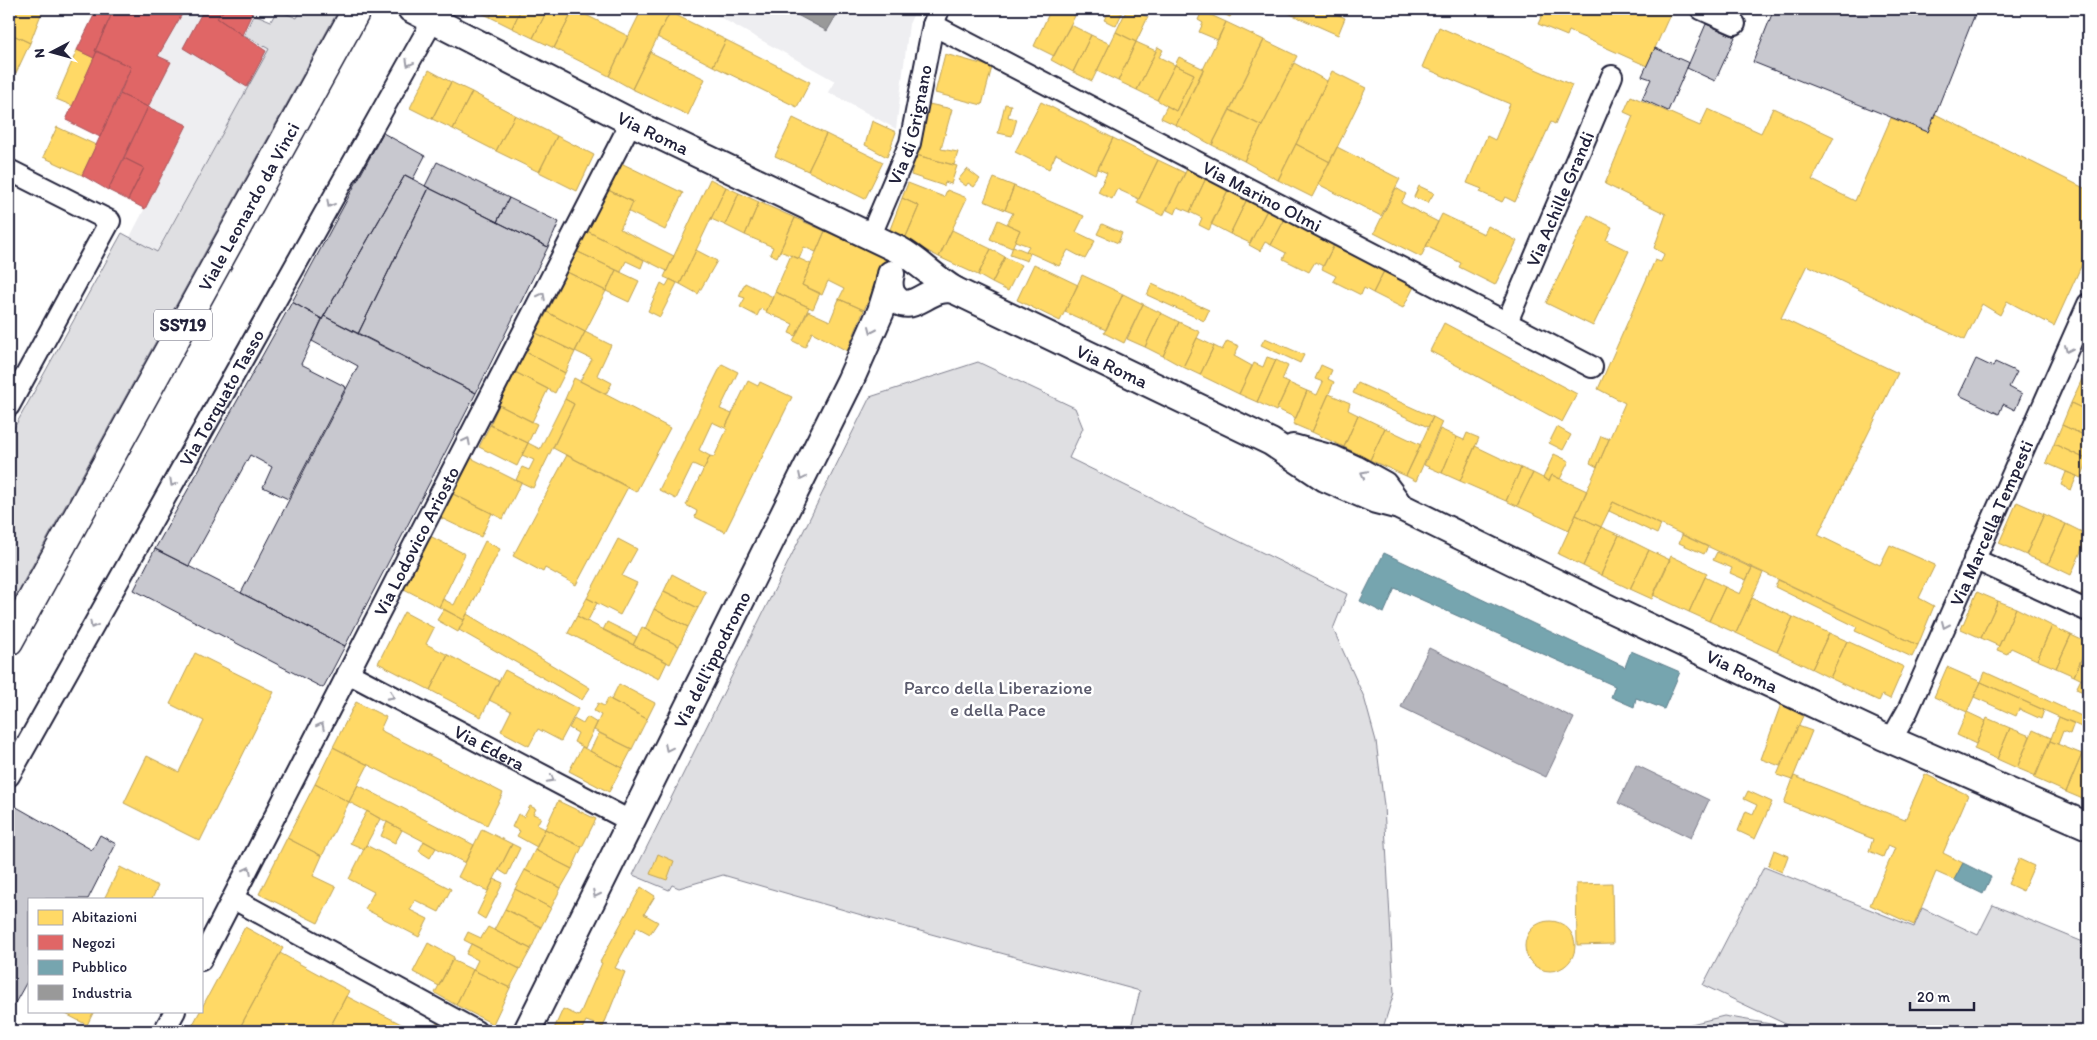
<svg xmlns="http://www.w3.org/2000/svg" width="2097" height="1040" font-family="Itim,sans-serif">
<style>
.built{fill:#eeeef1}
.green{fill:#dfdfe2;stroke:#80808e}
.water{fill:#b4b4bc;stroke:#7a7a88}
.homes{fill:#ffd966;stroke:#bda259}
.shops{fill:#e06666;stroke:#a75259}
.public{fill:#76a5af;stroke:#5d7e8c}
.industry{fill:#999;stroke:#75757d}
.building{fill:#c8c8cf;stroke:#22223b}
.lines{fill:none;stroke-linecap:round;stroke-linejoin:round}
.minor-casing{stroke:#22223b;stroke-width:24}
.tertiary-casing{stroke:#22223b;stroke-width:30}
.trunk-casing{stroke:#22223b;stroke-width:31}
.minor{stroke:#fff;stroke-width:20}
.tertiary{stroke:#fff;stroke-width:26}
.trunk{stroke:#fff;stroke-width:28}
.oneway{stroke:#9c9ca7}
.labels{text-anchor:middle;stroke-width:5;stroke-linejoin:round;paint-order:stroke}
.shield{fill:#fff;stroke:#646476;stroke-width:1}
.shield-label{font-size:18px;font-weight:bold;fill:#22223b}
.street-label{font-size:19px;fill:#22223b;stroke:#fff}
.park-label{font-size:19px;fill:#5b5b6d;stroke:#fff}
</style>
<rect width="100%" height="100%" fill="#fff"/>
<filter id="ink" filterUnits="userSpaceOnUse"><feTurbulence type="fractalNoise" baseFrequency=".02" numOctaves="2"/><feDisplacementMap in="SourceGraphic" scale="10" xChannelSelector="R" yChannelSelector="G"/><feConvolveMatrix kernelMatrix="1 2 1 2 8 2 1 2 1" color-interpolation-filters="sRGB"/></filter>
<g filter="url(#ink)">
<path class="built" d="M113,9H256L244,35L269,49L156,252L130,237L146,206L124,159L149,106L120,92L130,68L94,51Z
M705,9H916L909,24L896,129L828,92L835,81Z"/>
<path class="green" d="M302,9H339L9,608V437L122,233L157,252L269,49L244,35L254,14L271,21L277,10L297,18Z
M978,362L1075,408L1083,428L1069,458L1347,594L1333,629L1364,697L1376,741L1384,806L1394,993L1382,1031H1130L1140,991L865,916L723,875L679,888L672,885L669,890L633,875L870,397Z
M1764,867L1914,927L1922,908L1978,935L1993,905L2088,944V1031H1676L1679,1027L1724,1016L1794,1028L1703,985Z"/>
<path class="water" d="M1429,648L1574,718L1546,777L1401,707Z
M1636,765L1709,800L1691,838L1618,803Z"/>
<path class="homes" d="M9,9H43L30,43L9,33Z
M473,9H494L490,17Z
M494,9H521L512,28L490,17Z
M521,9H548L533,38L512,28Z
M548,9H574L554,48L533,38Z
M574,9L628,36L609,76L554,48Z
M642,9H663L670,12L632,89L609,76Z
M1051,9H1061L1075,16L1054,56L1034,46Z
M1110,9L1122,13L1116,26L1104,20Z
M1127,9L1148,17L1136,42L1116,32Z
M1213,9H1234L1230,17Z
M1279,9H1326L1345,18L1338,35Z
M1545,9H1669L1672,10L1647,66L1569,31L1567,36L1538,24Z
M1202,11L1226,22L1218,40L1199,32L1203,23L1198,20Z
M670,12L726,40L713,66L657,37Z
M1226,22L1264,40L1212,145L1176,125Z
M1071,25L1091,35L1073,72L1051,60Z
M1439,27L1572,85L1555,124L1551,122L1515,202L1505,197L1502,202L1480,192L1482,189L1467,183L1487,136L1495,140L1510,104L1422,67Z
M1116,32L1136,42L1118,81L1097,71Z
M9,33L30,43L16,73L9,70Z
M1091,35L1110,44L1092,81L1073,72Z
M726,40L810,82L797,107L713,66Z
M1264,40L1297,56L1262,126L1230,110Z
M1136,42L1156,51L1137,90L1118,81Z
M1158,47L1163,50L1159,57L1175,65L1157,100L1137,90Z
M77,50L94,58L73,106L56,99Z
M650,52L705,79L688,115L632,89Z
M945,54L992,67L982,105L935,93Z
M1179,57L1204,69L1176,125L1161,118L1167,106L1176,111L1194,74L1175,65Z
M1294,63L1327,81L1278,180L1244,161Z
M1175,65L1194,74L1176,111L1157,100Z
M429,70L451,82L432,119L410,108Z
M1332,71L1366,88L1330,162L1296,144Z
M451,82L472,92L453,129L432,119Z
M472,92L515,115L496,151L453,129Z
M1631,96L1700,126L1708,109L1761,133L1773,108L1834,137L1812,180L1855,201L1891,118L1928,132L1935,114L2088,190V251L2054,326L2007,301L2000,315L1982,304L1965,340L1807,265L1781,318L1898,373L1818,535L1880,565L1890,545L1935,565L1919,598L1934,606L1918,645L1613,502L1601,527L1576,515L1625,403L1598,389L1655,260L1661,262L1664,254L1654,248L1666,214L1605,184L1633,116L1624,112Z
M1041,102L1113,138L1095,174L1056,154L1049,169L1015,152Z
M929,104L952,109L941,149L958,152L954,165L916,155Z
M1005,104L1011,105L1008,117L1017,119L1012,136L998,133Z
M1230,110L1262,126L1244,161L1212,145Z
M515,115L557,136L539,172L496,151Z
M793,118L826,134L808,171L775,156Z
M872,121L896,132L887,157L865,145Z
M57,127L96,145L82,175L43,157Z
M826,134L883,162L865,199L808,171Z
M557,136L594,155L577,191L539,172Z
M1113,138L1158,160L1139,199L1117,189L1112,199L1098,192L1107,173L1098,169Z
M1296,144L1330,162L1312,197L1278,180Z
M1337,147L1400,179L1381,216L1318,184Z
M916,155L957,166L951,184L945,182L944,186L911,175Z
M1158,160L1185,173L1163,216L1137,203Z
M621,163L683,193L665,230L629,212L633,202L608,190Z
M1188,167L1207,176L1190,212L1178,207L1175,214L1167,210Z
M967,169L980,179L974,187L968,183L966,186L958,180Z
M1207,176L1229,188L1209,230L1199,225L1202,218L1190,212Z
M994,178L1014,186L1005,210L984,201Z
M710,179L726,187L680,284L664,277Z
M908,183L944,197L947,190L967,198L939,257L905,239L919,206L902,198Z
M1014,186L1084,216L1076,232L1095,241L1085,259L1068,250L1059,266L1026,251L1029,246L1015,241L1020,230L1007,224L1013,213L1005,210Z
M1419,186L1434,193L1428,203L1414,197Z
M726,187L739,193L725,225L711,219Z
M1229,188L1248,197L1230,234L1211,224Z
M1396,188L1406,194L1401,203L1438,222L1421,257L1374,233Z
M608,190L633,202L620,229L674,256L667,271L587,231Z
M739,193L759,202L745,235L725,225Z
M1248,197L1268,208L1250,243L1230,234Z
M902,198L919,206L905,239L889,232Z
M759,202L795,218L777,257L770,254L773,247L745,235Z
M1268,208L1286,217L1271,245L1265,242L1260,251L1249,245Z
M1442,214L1484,234L1488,226L1517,241L1495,285L1459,267L1461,263L1426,246Z
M1588,215L1612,227L1606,240L1629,251L1593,326L1546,303Z
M1286,217L1335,243L1323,266L1315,262L1309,272L1283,259L1286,253L1271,245Z
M795,218L825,231L816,252L804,247L799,259L780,251Z
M998,220L1020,230L1012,248L990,239Z
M1102,224L1122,233L1118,243L1097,234Z
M952,230L991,249L978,275L939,257Z
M587,231L644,260L641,268L626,261L621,272L576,251Z
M825,231L887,259L864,310L839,299L844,289L828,281L822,295L802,285Z
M1335,243L1385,269L1373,293L1364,288L1361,295L1333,281L1336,276L1322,269Z
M1013,246L1030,253L1027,261L1010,255Z
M991,249L1005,257L992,283L978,275Z
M696,250L717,261L698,294L680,284Z
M576,251L616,270L606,291L567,272Z
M791,255L811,264L802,285L820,293L813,309L775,292Z
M1005,257L1021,265L1008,291L992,283Z
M1034,264L1078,285L1060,321L1017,300Z
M1385,269L1415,285L1403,308L1373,293Z
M616,270L639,281L629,302L606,291Z
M567,272L606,291L585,332L547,312Z
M1082,275L1123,294L1106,330L1065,312Z
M670,279L677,283L660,317L648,311L661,283L666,286Z
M745,283L773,297L766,312L761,308L757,316L740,307L745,298L739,296Z
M1152,284L1209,310L1204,321L1147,295Z
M775,292L809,307L796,336L789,333L793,324L766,312Z
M1123,294L1143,304L1124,343L1104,333Z
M839,299L864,310L847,351L812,332L805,347L793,341L808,311L830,321Z
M1143,304L1161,313L1145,347L1127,339Z
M547,312L585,332L575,352L536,333Z
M1161,313L1179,322L1163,356L1145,347Z
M1179,322L1200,332L1183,367L1163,356Z
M1444,323L1577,394L1562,422L1430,351Z
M585,332L611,345L597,375L612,383L606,394L580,381L592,359L575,351Z
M536,333L575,352L565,373L526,352Z
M1197,338L1214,346L1200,375L1183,367Z
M1265,338L1304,355L1300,363L1261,345Z
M1227,341L1239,346L1234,356L1252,366L1239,394L1200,375L1214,346L1222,350Z
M526,352L565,373L555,393L515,372Z
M1267,357L1276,360L1257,402L1239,394L1254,363L1263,367Z
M1276,360L1288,366L1282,380L1289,383L1276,411L1257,402Z
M722,364L738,372L720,409L732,414L725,428L712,422L699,450L710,456L704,469L693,464L676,499L659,490Z
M1321,365L1332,370L1328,379L1334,382L1312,432L1293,424L1307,391L1317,395L1323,382L1315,379Z
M515,372L548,389L532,422L499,405Z
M574,378L670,428L636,492L553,448L574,404L565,399Z
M2082,379L2088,382V411L2071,403Z
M748,381L758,386L760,382L792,397L725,532L695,517L697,511L686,505L710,456L714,457L727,429L725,428Z
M1289,383L1307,391L1296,418L1277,409Z
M1358,383L1433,417L1428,427L1353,393Z
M1329,394L1350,403L1348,410L1358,415L1344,447L1312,432Z
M565,399L574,404L533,488L516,480L522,467L529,470L534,460L522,455L528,443L540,449Z
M2071,403L2088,411V437L2062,425Z
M499,405L537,424L528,443L490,425Z
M1358,415L1385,428L1370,460L1344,447Z
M1433,417L1442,422L1416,481L1406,476Z
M490,425L528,443L517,466L479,447Z
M2062,425L2088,437V460L2054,444Z
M1557,427L1571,435L1563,450L1549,443Z
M1385,428L1421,445L1406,476L1370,460Z
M1440,429L1457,437L1442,473L1424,465Z
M1467,433L1479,438L1460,481L1442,473L1457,437L1464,440Z
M1601,436L1609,439L1597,467L1590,463Z
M2054,444L2088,460L2081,478L2046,463Z
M1475,446L1521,468L1506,501L1460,481Z
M1554,454L1569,461L1560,479L1552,475L1549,481L1543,478Z
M567,455L628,487L576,585L545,568L543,572L513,556Z
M471,458L521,483L503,519L453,494Z
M1521,468L1533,473L1517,506L1506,501Z
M2066,472L2077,476L2071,490L2061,485Z
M1533,473L1549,481L1552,475L1587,491L1569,530L1517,506Z
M453,494L492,513L481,537L441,518Z
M1613,502L1661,525L1657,534L1609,511Z
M2017,502L2044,514L2026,555L1999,543Z
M2044,514L2066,524L2048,564L2026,555Z
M1576,515L1601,527L1583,566L1558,554Z
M2066,524L2088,535L2071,575L2048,564Z
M1601,527L1619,535L1601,575L1583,566Z
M1619,535L1649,550L1630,589L1601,575Z
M1682,535L1708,547L1704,554L1679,543Z
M430,536L465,554L439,607L404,589Z
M618,539L637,549L622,576L637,583L620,615L587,598Z
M485,541L500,549L464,620L439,607L443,599L454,605Z
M1649,550L1670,560L1652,599L1630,589Z
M1717,552L1752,568L1746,580L1730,573L1732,568L1713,560Z
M1671,556L1707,573L1689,612L1653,595Z
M1752,568L1763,573L1736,633L1709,621L1725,587L1740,594Z
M672,574L706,592L698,608L664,591Z
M1705,577L1725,587L1709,621L1689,612Z
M1778,580L1918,645L1912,657L1855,631L1857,627L1775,587Z
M2088,580V601L2080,596Z
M664,591L698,608L688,627L654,609Z
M1977,592L1998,601L1981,638L1961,629Z
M587,598L597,603L587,622L577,616Z
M1752,598L1793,617L1777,652L1736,633Z
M1998,601L2016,608L1999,646L1981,638Z
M2016,608L2052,626L2037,660L2011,648L2007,654L1997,650Z
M444,609L464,620L458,632L437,620Z
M654,609L688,627L679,646L645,629Z
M404,612L434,628L426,644L448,655L430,690L378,663Z
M467,614L590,688L582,700L459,630Z
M577,616L667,662L659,679L568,633Z
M1793,617L1829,633L1812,669L1777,652Z
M607,622L637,637L633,645L603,630Z
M2052,626L2071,635L2056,668L2037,660Z
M642,627L679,646L670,664L633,645Z
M1829,633L1847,641L1830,678L1812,669Z
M2071,635L2088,643L2074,676L2056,668Z
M1847,641L1904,667L1890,699L1882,695L1879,701L1830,678Z
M2088,646V683L2074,676Z
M195,653L274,692L200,841L124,803L147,756L179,772L204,721L170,704Z
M448,655L499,681L481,717L430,690Z
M1947,667L1981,682L1967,712L1934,697Z
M505,670L578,709L561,741L538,729L529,746L501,731L511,711L489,700Z
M1985,672L2088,719V730L1981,682Z
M2081,679L2088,683V694L2076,689Z
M1981,682L2044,710L2041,719L2019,709L2016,716L1974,697Z
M619,684L655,703L647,719L611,700Z
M608,698L647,719L632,749L594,730L601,715L594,711L598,703L604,706Z
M356,702L386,717L380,730L503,793L487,825L333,747Z
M1781,704L1803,716L1780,766L1761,759Z
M1967,712L1986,721L1976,744L1957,735Z
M587,717L597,723L585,748L574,742L578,733L569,728L574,719L583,724Z
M2059,717L2074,723L2070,734L2063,731L2058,744L2050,741Z
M1987,718L2010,728L1997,759L1974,749Z
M1798,726L1812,731L1792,780L1777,775Z
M2010,728L2030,736L2017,768L1997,759Z
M2033,730L2051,738L2036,776L2017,768Z
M599,733L632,749L622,768L590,751Z
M2050,741L2082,754L2066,792L2034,778Z
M333,747L368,765L349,802L315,784Z
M582,747L622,768L609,792L569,771Z
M2082,754L2088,757V792L2085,800L2066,792Z
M1925,774L1968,795L1943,853L1963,863L1954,880L1936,872L1914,925L1870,905L1895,848L1888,845L1883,857L1869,851L1873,839L1784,803L1794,776L1905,820Z
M315,784L349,802L322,856L287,838Z
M358,785L474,845L465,863L349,802Z
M1748,791L1772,802L1755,839L1738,831L1746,811L1753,814L1757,805L1744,799Z
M558,801L596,819L582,847L545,829Z
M530,806L536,809L533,814L541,817L537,825L545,829L537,847L517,836L520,831L512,827L518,814L524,817Z
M367,811L380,819L364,849L350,843Z
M387,822L402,830L395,843L381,836Z
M482,829L512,844L488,891L458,877Z
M545,829L582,847L572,869L535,850Z
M287,838L322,856L313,876L336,887L318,923L259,894Z
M424,841L436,848L430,858L419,851Z
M512,844L520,848L507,875L499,870Z
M366,845L451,889L439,912L415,900L410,910L428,919L419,937L365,909L374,892L349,879Z
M535,850L572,869L561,888L525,870Z
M1774,850L1788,856L1782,872L1768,866Z
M658,854L674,861L667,880L650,874Z
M2019,859L2034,866L2023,891L2008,884Z
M120,867L158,886L152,899H104Z
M525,870L561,888L551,908L515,889Z
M494,879L503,883L485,919L477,914Z
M1612,883L1613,944L1577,945L1576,884Z
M641,887L655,896L644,914L658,922L650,934L637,927L615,968L625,972L603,1027L586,1021L581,1031H553L563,1009L579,1016L602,963L600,962Z
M515,889L551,908L541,927L505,909Z
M505,909L541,927L531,949L494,930Z
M1525 946a25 25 0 1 1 50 0a25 25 0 1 1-50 0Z
M245,927L283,948L238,1031H197L191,1028Z
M488,927L531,949L520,969L464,940L468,932L481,938Z
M428,943L454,957L439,986L413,972Z
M471,944L520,969L510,988L473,970L478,960L466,954Z
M280,953L349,991L328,1031H238Z
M452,960L473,970L456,1005L435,993Z
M473,970L510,988L493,1024L456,1005Z
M346,996L415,1031H328Z
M60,1011H94L87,1025Z
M438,1022L454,1031H432Z"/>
<path class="shops" d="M97,9H114L95,51H97L94,58L77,50Z
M114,9H185L158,56L171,62L148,107L120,94L131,67L95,51Z
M204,9H225L217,18L266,51L247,87L183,48Z
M225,9H254L242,35L217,18Z
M97,51L131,67L100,137L66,120Z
M120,94L148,107L108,190L82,175Z
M148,107L187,125L145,209L128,200L144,168L124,158Z
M124,158L144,168L128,200L108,190Z"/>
<path class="public" d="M1384,553L1625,667L1631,651L1680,672L1664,709L1636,698L1634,707L1611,697L1615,686L1395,588L1384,613L1360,601Z
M1963,863L1991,877L1983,894L1954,880Z"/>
<path class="industry" d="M786,9H840L827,31Z"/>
<path class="building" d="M1774,9H1977L1928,132L1753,62Z
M1706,24L1735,37L1715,81L1687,68Z
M1655,48L1689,63L1668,111L1642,99L1651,79L1642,76Z
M383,133L425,156L413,179L405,175L322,319L292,302Z
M437,162L509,198L497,222L425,186Z
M405,175L429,188L358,334L324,316Z
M429,188L548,247L476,393L358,334Z
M509,198L559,222L548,247L497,222Z
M292,302L322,319L301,364L346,387L288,499L263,487L272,467L250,455L189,566L155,549Z
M324,316L476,393L345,646L241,593L358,366L312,341Z
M1976,359L1993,367L1995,362L2017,372L2009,387L2022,394L2015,410L2003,404L1999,414L1959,395Z
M155,549L345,646L323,688L134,590Z
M13,805L92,850L100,835L116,844L88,899H29V978L9,1014V813Z"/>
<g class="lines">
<g class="minor-casing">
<g id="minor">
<path d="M1701,9L1735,24"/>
<path id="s1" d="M933,25L1592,367"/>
<path d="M9,170L110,221L9,406"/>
<path id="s2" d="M870,237L910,143L933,25L939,9"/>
<path id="s3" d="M1507,322L1612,76"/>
<path d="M1974,559L2088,611"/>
<path id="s4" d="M348,673L632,822"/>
<path id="s5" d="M1891,740L1908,710L2088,304"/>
<path id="s6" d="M9,776L433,20"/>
<path d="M234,899L476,1031"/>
<path id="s7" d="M201,960L631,122"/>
<path d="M164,1031L175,1011"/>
</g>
</g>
<g class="tertiary-casing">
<g id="tertiary">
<path id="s8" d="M411,9L631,122L899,250C919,261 934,278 954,290L1271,442L1325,478L1376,500L1399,506L1610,609L1882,736L2088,826"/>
<path d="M891,274C889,281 889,288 892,294C910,321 928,283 954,290"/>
<path d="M1293,448L1333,459L1355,469L1384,485L1396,501"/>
<path id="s9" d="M527,1031L850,381L881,311L889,285"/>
</g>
</g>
<g class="trunk-casing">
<g id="trunk">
<path id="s10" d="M9,641L357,9"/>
</g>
</g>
<use href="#minor" class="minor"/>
<use href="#tertiary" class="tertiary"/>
<use href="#trunk" class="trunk"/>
</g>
<defs><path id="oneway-chevron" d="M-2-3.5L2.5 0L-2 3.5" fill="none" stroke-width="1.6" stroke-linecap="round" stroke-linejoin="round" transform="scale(1.25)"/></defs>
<g class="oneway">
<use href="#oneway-chevron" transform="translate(409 63) rotate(119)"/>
<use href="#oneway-chevron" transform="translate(330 204) rotate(119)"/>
<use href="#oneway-chevron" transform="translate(542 296) rotate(-63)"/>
<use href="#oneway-chevron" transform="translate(872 330) rotate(114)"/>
<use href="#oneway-chevron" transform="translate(2068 349) rotate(114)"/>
<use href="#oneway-chevron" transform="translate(467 441) rotate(-63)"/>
<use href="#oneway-chevron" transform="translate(1364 474) rotate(-152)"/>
<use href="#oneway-chevron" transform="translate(802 477) rotate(116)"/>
<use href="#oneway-chevron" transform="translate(173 483) rotate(119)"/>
<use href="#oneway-chevron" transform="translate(93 625) rotate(119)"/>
<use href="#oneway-chevron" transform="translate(1945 625) rotate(114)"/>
<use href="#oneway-chevron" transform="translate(391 696) rotate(28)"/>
<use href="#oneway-chevron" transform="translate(321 726) rotate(-63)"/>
<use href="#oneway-chevron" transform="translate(668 748) rotate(116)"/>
<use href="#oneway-chevron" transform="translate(551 779) rotate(28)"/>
<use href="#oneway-chevron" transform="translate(248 870) rotate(-63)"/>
<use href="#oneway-chevron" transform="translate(596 894) rotate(117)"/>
</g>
</g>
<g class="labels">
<rect class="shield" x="154" y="309.5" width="58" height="31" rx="4"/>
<g class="shield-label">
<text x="183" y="331">SS719</text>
</g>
<g class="street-label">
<text dy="7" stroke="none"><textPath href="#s2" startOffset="120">Via di Grignano</textPath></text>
<text dy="7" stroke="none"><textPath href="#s8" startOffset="272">Via Roma</textPath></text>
<text dy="7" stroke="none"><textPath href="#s1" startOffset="371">Via Marino Olmi</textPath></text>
<text dy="7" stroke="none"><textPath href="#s3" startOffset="134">Via Achille Grandi</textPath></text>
<text dy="7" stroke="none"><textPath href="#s10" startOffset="496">Viale Leonardo da Vinci</textPath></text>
<text dy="7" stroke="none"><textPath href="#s8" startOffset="788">Via Roma</textPath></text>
<text dy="7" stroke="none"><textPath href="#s6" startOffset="434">Via Torquato Tasso</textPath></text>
<text dy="7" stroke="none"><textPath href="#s5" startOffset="239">Via Marcella Tempesti</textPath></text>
<text dy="7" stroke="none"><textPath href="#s7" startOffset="471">Via Lodovico Ariosto</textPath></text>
<text dy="7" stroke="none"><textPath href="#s9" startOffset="415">Via dell'ippodromo</textPath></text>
<text dy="7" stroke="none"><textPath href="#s8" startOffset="1489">Via Roma</textPath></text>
<text dy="7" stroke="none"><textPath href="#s4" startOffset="160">Via Edera</textPath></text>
</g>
<g class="park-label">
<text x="998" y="694">Parco della Liberazione<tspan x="998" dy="22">e della Pace</tspan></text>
</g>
</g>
<rect width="2097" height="1040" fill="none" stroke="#fff" stroke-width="30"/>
<rect x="15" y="15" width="2067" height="1010" fill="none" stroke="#22223b" stroke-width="2" filter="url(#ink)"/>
<rect x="28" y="898" width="175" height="115" fill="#ffffff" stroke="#a7a7b1"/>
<rect x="38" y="910" width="25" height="15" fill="#ffd966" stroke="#a7a7b1"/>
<text x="72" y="922" font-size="15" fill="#22223b">Abitazioni</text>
<rect x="38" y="935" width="25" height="15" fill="#e06666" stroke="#a7a7b1"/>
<text x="72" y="948" font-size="15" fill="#22223b">Negozi</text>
<rect x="38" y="960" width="25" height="15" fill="#76a5af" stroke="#a7a7b1"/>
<text x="72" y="972" font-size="15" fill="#22223b">Pubblico</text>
<rect x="38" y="985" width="25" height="15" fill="#999999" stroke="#a7a7b1"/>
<text x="72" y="998" font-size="15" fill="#22223b">Industria</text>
<g transform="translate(52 52) rotate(264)" stroke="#ffffff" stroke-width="4" paint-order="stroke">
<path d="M0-4L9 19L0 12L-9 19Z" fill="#22223b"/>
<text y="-8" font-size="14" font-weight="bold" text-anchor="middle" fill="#22223b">N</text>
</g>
<path d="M1910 1002v8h64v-8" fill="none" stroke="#22223b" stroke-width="2.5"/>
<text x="1917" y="1002" font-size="15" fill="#22223b" stroke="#ffffff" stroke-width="4" paint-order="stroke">20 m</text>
</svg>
